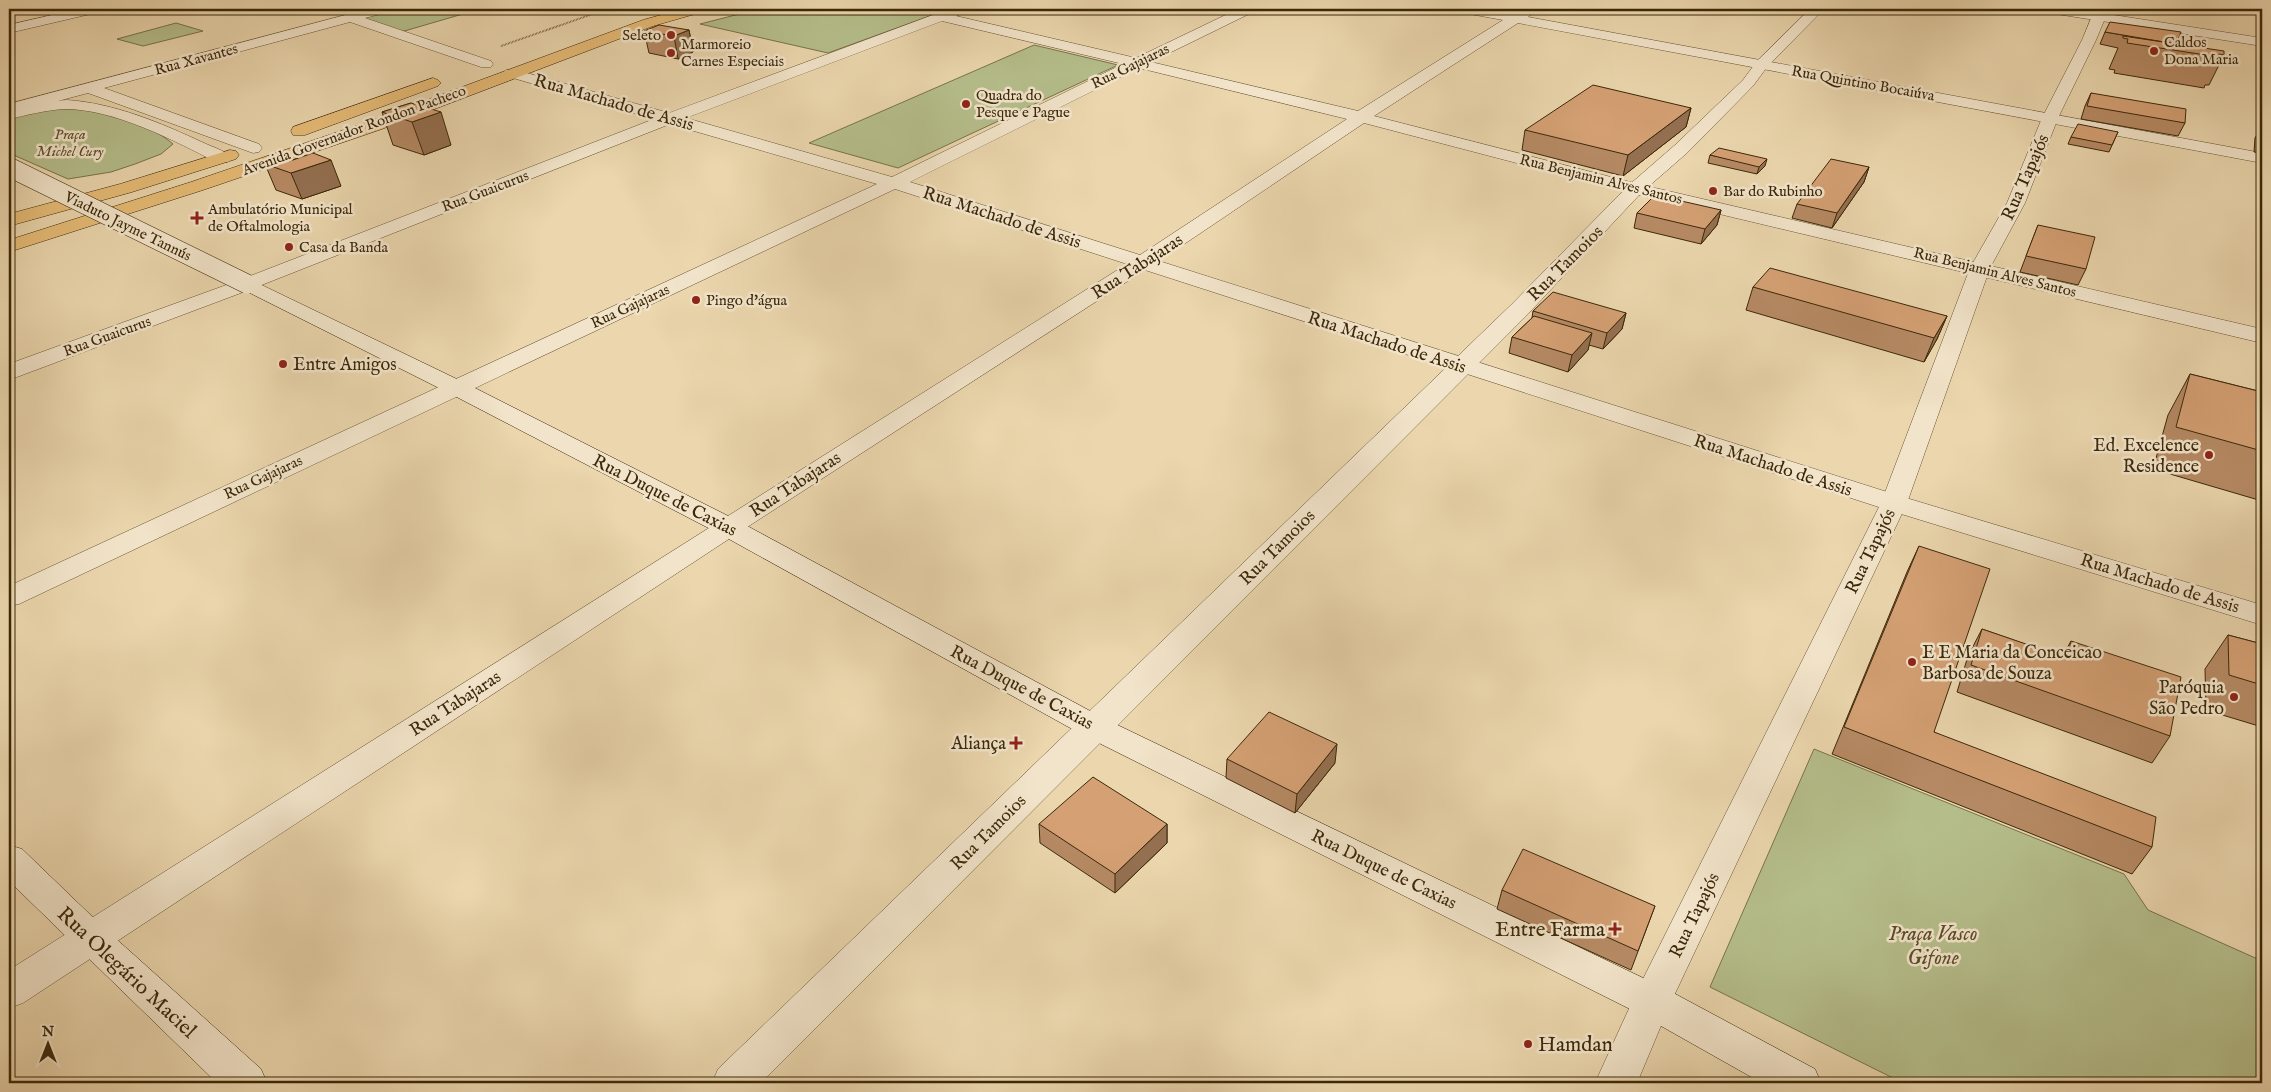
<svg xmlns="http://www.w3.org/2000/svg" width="2271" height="1092" font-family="'IM FELL English',serif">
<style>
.green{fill:#b5be8b;stroke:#78734a}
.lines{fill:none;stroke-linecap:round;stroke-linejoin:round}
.minor-casing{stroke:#675433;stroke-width:1}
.tertiary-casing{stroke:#675433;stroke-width:1}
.secondary-casing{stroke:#3b280a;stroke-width:1}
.primary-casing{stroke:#3b280a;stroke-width:1}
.path{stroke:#3b280a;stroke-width:2;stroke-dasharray:0.5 1;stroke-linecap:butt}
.minor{fill:#f2e4ca;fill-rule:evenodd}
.tertiary{fill:#f2e4ca;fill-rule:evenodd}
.secondary{fill:#f2e4ca;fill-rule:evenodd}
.primary{fill:#e6bb76;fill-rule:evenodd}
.secondary-bridge-casing{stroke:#3b280a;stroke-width:20;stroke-linecap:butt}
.secondary-bridge{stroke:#f2e4ca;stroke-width:19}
.wall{fill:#b68a64;stroke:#3b280a}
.shaded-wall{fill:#947051;stroke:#3b280a}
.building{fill:#d4a074;stroke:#3b280a}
.poi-dot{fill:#8f2418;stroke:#f2e4ca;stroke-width:2}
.labels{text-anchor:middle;stroke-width:5;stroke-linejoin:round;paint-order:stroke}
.far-poi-label{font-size:15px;fill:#3b280a;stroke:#f2e4ca;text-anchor:start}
.far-street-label{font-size:15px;fill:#3b280a;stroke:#f2e4ca}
.far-park-label{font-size:15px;font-style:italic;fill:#5a4e2a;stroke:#f2e4ca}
.street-label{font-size:18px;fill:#3b280a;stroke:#f2e4ca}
.poi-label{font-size:18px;fill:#3b280a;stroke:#f2e4ca;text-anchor:end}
.near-poi-label{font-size:21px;fill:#3b280a;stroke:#f2e4ca;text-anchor:end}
.near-park-label{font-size:21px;font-style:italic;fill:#5a4e2a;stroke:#f2e4ca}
.near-street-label{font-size:21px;fill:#3b280a;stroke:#f2e4ca}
</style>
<rect width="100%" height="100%" fill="#ebd6ad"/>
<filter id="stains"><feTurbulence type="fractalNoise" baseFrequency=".004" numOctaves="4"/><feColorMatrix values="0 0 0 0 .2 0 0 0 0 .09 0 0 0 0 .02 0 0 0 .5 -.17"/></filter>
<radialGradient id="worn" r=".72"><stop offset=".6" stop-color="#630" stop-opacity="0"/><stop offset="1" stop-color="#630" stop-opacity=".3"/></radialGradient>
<path class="green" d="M393,9H480L401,32L360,18Z
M759,9H949L828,53L700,24Z
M176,23L203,31L143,46L117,39Z
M1034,45L1118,65L898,168L809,143Z
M66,107C102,113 144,119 173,144L161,154L135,164L111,172L68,179L9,153V119L32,111Z
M1814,749L2124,874L2148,910L2262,961V1083H1903L1710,987Z"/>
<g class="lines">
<g class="minor-casing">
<path id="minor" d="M78,9H101L99,12L9,33V25Z
M368,9H390L388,12L365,18L491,61L493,64L491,67H481L350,22L104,88L259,144L262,148L259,152L253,153L88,93L9,114V104Z
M949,9H964L963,13L956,16L1136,58L1238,9H1255L1253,12L1151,62L1358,111L1503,20L1459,12L1457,9H1485L1514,14L1522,9H1538L1528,17L2262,153V163L1518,23L1374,116L1638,184L2262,329V343L1635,194L1364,123L1159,261L1903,497L2262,605V625L1885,509L1145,270L738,533L23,1003L9,1008V970L1127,264L895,189L19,604L9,606V586L877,184L670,124L254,288L17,377L9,379V364L240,280L654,119L506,76L503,73L506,70H516L669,113ZM942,21L1123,64L892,177L686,118ZM1139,68L1347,119L1140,255L910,182Z
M2043,9H2075L2262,38V46L2050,13Z"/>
</g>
<g class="tertiary-casing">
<path id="tertiary" d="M1810,9H1824L1767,67L1753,86L1687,153L1641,193L1528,314L761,1083H712L718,1069L1512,304L1629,185L1675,145L1743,80L1757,61Z
M2095,9H2109L2096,40L2058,118L2025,203L1990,268L1907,503L1671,1002L1637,1083H1595L1638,989L1881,503L1970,268L2007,203L2042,118L2082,40Z
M67,100C114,103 161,123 204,143C212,147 225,150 231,158L228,162H216C173,140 114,109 65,109C46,110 27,115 9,119V109L41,102Z"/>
</g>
<g class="secondary-casing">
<path id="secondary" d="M247,278L463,382L738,521L1105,719L1666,989L1815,1069L1821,1083H1762L1638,1013L1083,735L718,533L447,392L240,288L237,284L240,280Z
M9,845L22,849L103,927L261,1069L267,1083H217L9,881Z"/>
</g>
<g class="primary-casing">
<path id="primary" d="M683,9H704L702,12L653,26L382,129L203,190L9,252V240L191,182L370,121L643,20Z
M433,78L438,80L441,83L438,86L305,135H293L291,131L293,127Z
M230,150L236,151L239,155L236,159L132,192L9,226V214L120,184Z"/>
</g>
<path class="path" d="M723,11L731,9
M501,46L607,9"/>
<use href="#minor" class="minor"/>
<use href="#tertiary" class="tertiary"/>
<use href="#secondary" class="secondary"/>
<use href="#primary" class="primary"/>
<g class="secondary-bridge-casing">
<path id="secondary-bridge" d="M9,167L247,284"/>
</g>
<use href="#secondary-bridge" class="secondary-bridge"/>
</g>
<path class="wall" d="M689,30L693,52L678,59L649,53L644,31Z
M2105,32L2176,44L2224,55L2209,85H2205L2204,88L2114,73L2115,70L2109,69L2118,48L2100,44Z
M2091,93L2185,123L2178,136L2081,119L2085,106Z
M411,103L451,145L424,155L393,145L382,112Z
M1691,108L1686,127L1623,176L1522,150L1525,130Z
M2259,131L2262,132V153L2254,152L2255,138Z
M2118,132L2109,152L2068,144L2071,137Z
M1710,155L1765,166L1757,174L1708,163Z
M265,164L341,186L302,199L276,190Z
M1869,167L1864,182L1832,228L1792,218L1797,204Z
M1721,210L1717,225L1701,244L1634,228L1637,213Z
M2038,225L2086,269L2078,285L2020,272Z
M1753,287L1947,316L1937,339L1924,362L1746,310Z
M1533,311L1626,313L1622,329L1603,349L1589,345L1588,350L1568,372L1509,353L1512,337L1532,318Z
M2190,374L2262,392V501L2153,469L2168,415Z
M1919,546L1934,732L2152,847L2132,874L1832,754L1907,572Z
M1982,629L2062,657L2071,641L2170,736L2152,763L1957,692L1968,656Z
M2228,635L2262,644V727L2206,710L2205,669Z
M1227,759L1335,763L1295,813L1226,778Z
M1039,824H1167V843L1115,893L1040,843Z
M1502,890L1655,906L1631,970L1497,909Z"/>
<path class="shaded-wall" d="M689,30L693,52L678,59L674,36Z
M1691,108L1686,127L1623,176L1628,155Z
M441,112L451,145L424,155L412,122Z
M1767,159L1765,166L1757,174L1759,167Z
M331,160L341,186L302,199L291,173Z
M1869,167L1864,182L1832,228L1837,213Z
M1721,210L1717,225L1701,244L1705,229Z
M1626,313L1622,329L1603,349L1607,333Z
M1947,316L1937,339L1924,362L1934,338Z
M1592,333L1588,350L1568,372L1572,355Z
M1337,744L1335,763L1295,813L1297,794Z
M1167,824V843L1115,893V874Z"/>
<path class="building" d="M2110,22L2181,32L2176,44L2105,32Z
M659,25L689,30L674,36L644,31Z
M2123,36L2224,51V55L2219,54V57L2127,43L2128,39L2123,38Z
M1593,85L1691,108L1628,155L1525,130Z
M2091,93L2186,109L2185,123L2087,106Z
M411,103L441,112L412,122L382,112Z
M2078,124L2118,132L2112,145L2071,137Z
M2259,131L2262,132V145H2257Z
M1719,148L1767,159L1759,167L1710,155Z
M313,153L331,160L291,173L265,164L282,158L290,161Z
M1831,159L1869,167L1837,213L1797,204Z
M1655,195L1721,210L1705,229L1637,213Z
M2038,225L2095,237L2086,269L2026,256Z
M1770,268L1947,316L1934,338L1753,287Z
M1553,292L1626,313L1607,333L1533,311Z
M1534,316L1592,333L1572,355L1512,337Z
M2190,374L2262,392V451L2176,427Z
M1919,546L1990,569L1934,732L2156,817L2152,847L1844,727Z
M1982,629L2067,658L2071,641L2181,677L2170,736L1971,665Z
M2228,635L2262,644V685L2229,675Z
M1269,712L1337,744L1297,794L1227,759Z
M1093,777L1167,824L1115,874L1039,824Z
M1523,849L1655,906L1638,951L1502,890Z"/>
<g class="poi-dot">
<circle cx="671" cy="35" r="5"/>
<circle cx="2154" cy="51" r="5"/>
<circle cx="671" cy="53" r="5"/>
<circle cx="966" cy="104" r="5"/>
<circle cx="1713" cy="191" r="5"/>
<path d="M194.5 210.5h5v5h5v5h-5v5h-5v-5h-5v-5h5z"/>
<circle cx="289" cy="247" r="5"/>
<circle cx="696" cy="300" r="5"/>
<circle cx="283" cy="364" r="5"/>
<circle cx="2209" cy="455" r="5"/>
<circle cx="1912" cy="662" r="5"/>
<circle cx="2234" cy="697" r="5"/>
<path d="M1013.5 735.5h5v5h5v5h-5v5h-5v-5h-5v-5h5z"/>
<path d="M1612.5 921.5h5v5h5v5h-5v5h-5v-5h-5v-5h5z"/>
<circle cx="1528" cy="1044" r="5"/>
</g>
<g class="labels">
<g class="far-poi-label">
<text x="661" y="40" text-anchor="end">Seleto</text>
<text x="2164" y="47">Caldos<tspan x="2164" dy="17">Dona Maria</tspan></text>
<text x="681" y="49">Marmoreio<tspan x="681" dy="17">Carnes Especiais</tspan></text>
<text x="976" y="100">Quadra do<tspan x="976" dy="17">Pesque e Pague</tspan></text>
<text x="1723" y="196">Bar do Rubinho</text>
<text x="208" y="214">Ambulatório Municipal<tspan x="208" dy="17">de Oftalmologia</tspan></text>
<text x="299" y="252">Casa da Banda</text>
<text x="706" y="305">Pingo d'água</text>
</g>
<g class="far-street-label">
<text transform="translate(196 59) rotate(-15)" y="5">Rua Xavantes</text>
<text transform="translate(1130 66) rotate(-26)" y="5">Rua Gajajaras</text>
<text transform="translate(1863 83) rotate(10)" y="5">Rua Quintino Bocaiúva</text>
<text transform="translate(354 130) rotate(-20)" y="5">Avenida Governador Rondon Pacheco</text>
<text transform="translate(1601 179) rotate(14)" y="5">Rua Benjamin Alves Santos</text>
<text transform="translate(485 191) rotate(-21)" y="5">Rua Guaicurus</text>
<text transform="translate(128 226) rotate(26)" y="5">Viaduto Jayme Tannús</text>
<text transform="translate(1995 272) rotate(14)" y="5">Rua Benjamin Alves Santos</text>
<text transform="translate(630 306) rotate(-25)" y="5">Rua Gajajaras</text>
<text transform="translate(107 336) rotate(-20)" y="5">Rua Guaicurus</text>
<text transform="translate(263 477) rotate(-25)" y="5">Rua Gajajaras</text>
</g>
<g class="far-park-label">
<text x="70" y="139">Praça<tspan x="70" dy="17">Michel Cury</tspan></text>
</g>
<g class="street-label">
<text transform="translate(614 102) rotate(16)" y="6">Rua Machado de Assis</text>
<text transform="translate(2025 177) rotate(-66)" y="6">Rua Tapajós</text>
<text transform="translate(1002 217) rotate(18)" y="6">Rua Machado de Assis</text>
<text transform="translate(1565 263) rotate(-45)" y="6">Rua Tamoios</text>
<text transform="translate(1137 266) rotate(-33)" y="6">Rua Tabajaras</text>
<text transform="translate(1387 342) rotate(18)" y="6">Rua Machado de Assis</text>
<text transform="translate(1773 465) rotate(18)" y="6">Rua Machado de Assis</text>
<text transform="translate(795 484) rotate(-33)" y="6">Rua Tabajaras</text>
<text transform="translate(665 495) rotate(27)" y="6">Rua Duque de Caxias</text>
<text transform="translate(1277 547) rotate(-45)" y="6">Rua Tamoios</text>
<text transform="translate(1870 551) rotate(-64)" y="6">Rua Tapajós</text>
<text transform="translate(2160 583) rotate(17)" y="6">Rua Machado de Assis</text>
<text transform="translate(1022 687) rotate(28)" y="6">Rua Duque de Caxias</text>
<text transform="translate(455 703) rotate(-33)" y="6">Rua Tabajaras</text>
<text transform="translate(988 832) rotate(-45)" y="6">Rua Tamoios</text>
<text transform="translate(1384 869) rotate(26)" y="6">Rua Duque de Caxias</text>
<text transform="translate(1694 915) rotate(-64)" y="6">Rua Tapajós</text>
</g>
<g class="poi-label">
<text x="293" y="370" text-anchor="start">Entre Amigos</text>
<text x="2199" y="451">Ed. Excelence<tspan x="2199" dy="21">Residence</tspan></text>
<text x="1922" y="658" text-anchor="start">E E Maria da Conceicao<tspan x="1922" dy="21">Barbosa de Souza</tspan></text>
<text x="2224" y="693">Paróquia<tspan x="2224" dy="21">São Pedro</tspan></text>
<text x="1006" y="749">Aliança</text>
</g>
<g class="near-poi-label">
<text x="1605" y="936">Entre Farma</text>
<text x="1538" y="1051" text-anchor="start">Hamdan</text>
</g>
<g class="near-park-label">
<text x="1933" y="940">Praça Vasco<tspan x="1933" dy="24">Gifone</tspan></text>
</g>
<g class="near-street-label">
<text transform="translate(127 972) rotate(43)" y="7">Rua Olegário Maciel</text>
</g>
</g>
<rect width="2271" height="1092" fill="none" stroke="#ebd6ad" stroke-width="30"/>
<rect x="10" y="10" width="2251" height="1072" fill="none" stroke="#3b280a" stroke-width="2.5"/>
<rect x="15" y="15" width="2241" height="1062" fill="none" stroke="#3b280a"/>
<g transform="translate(48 1044)" stroke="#f2e4ca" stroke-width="4" paint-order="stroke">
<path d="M0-4L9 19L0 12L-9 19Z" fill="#3b280a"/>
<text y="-8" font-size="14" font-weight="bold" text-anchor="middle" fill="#3b280a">N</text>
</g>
<rect width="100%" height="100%" filter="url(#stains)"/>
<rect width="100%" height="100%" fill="url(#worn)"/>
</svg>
